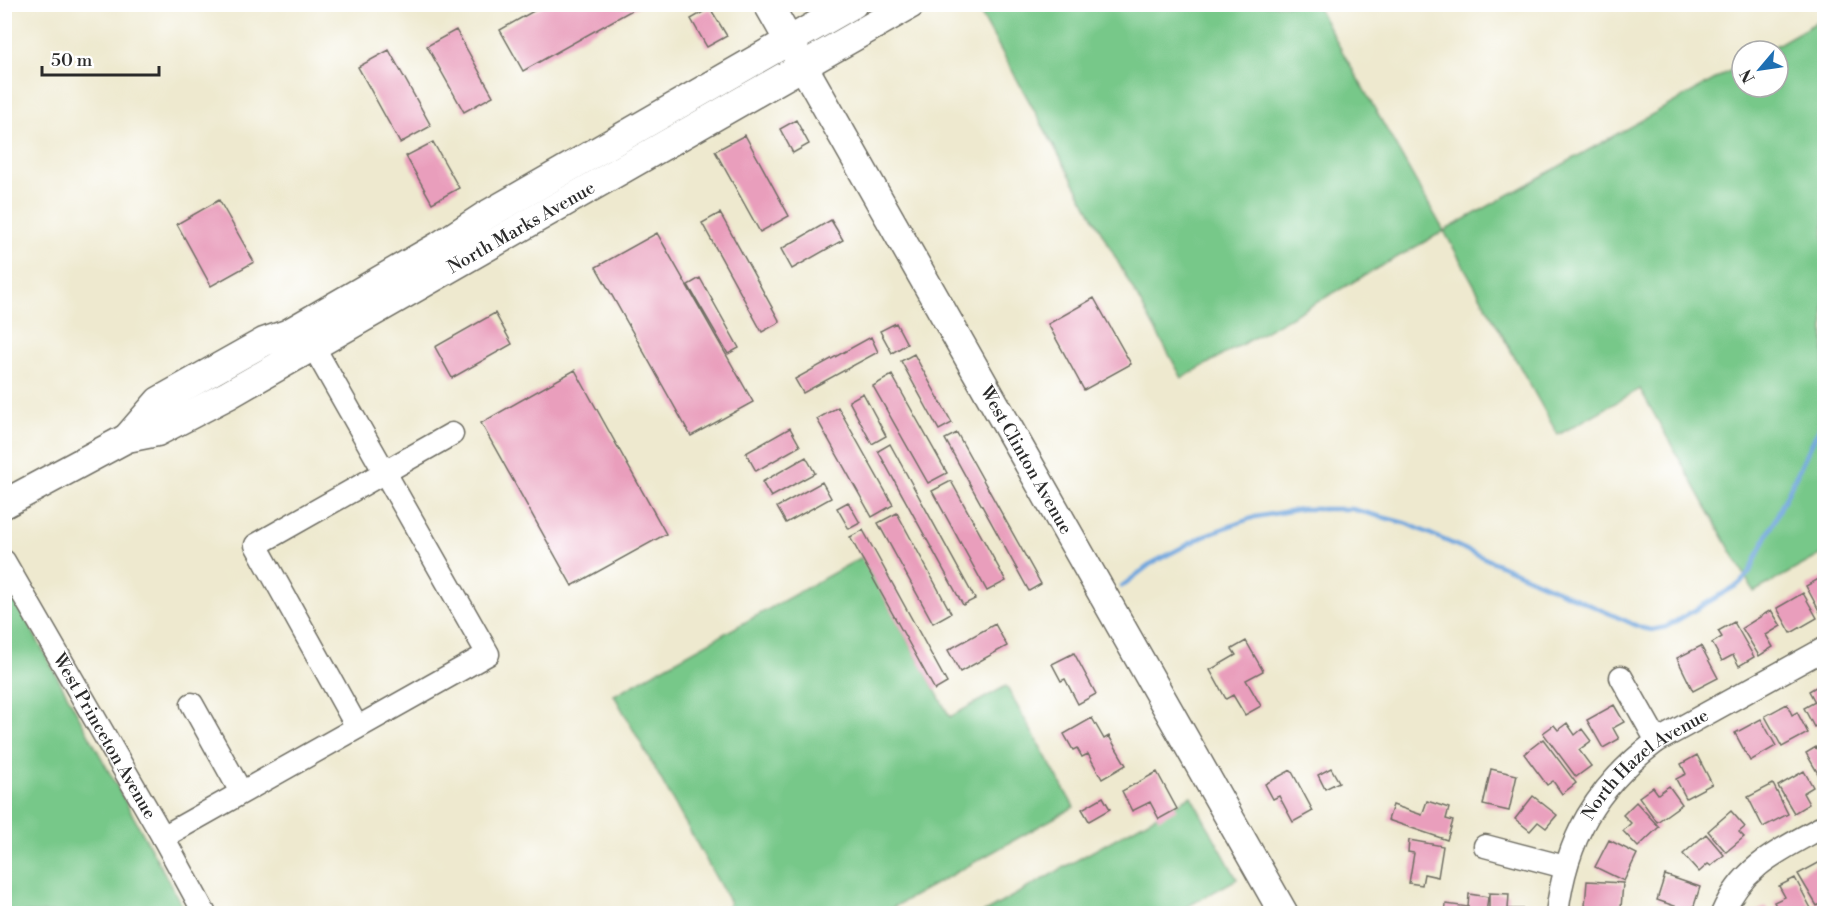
<svg xmlns="http://www.w3.org/2000/svg" width="1829" height="918" font-family="'Libre Bodoni',serif">
<style>
.green{fill:#77c889;stroke:#517a5a;stroke-width:1.5}
.lines{fill:none;stroke-linecap:round;stroke-linejoin:round}
.stream{stroke:#70a6dd;stroke-width:4.5}
.building{fill:#e99ebc}
.minor-casing{stroke:#6f6e64;stroke-width:25}
.major-casing{stroke:#6f6e64;stroke-width:31}
.minor{stroke:#fff;stroke-width:22}
.major{stroke:#fff;stroke-width:28}
.labels{text-anchor:middle;stroke-width:5;stroke-linejoin:round;paint-order:stroke}
.street-label{font-size:18px;fill:#2b2b2b;stroke:#fff}
</style>
<rect width="100%" height="100%" fill="#fff"/>
<filter id="ink" filterUnits="userSpaceOnUse"><feTurbulence type="fractalNoise" baseFrequency=".0167" numOctaves="2"/><feDisplacementMap in="SourceGraphic" scale="12" xChannelSelector="R" yChannelSelector="G"/><feConvolveMatrix kernelMatrix="1 2 1 2 8 2 1 2 1" color-interpolation-filters="sRGB"/></filter>
<filter id="wash" filterUnits="userSpaceOnUse"><feTurbulence type="fractalNoise" baseFrequency=".008" numOctaves="4" result="noise"/><feDisplacementMap in="SourceGraphic" scale="24" xChannelSelector="R" yChannelSelector="G"/><feGaussianBlur stdDeviation="1.35" result="paint"/><feColorMatrix in="noise" values="0 0 0 0 0 0 0 0 0 0 0 0 0 0 0 0 0 1.4 0 .05"/><feComposite in="paint" operator="in"/></filter>
<g filter="url(#wash)">
<rect width="100%" height="100%" fill="#eee9cf"/>
<path class="green" d="M976,5H1316L1444,231L1742,64V87H1778V51H1766L1824,18V553L1754,592L1640,389L1558,435L1444,231L1182,378Z
M862,557L950,717L1006,686L1074,807L883,913H723L730,903L614,695Z
M5,581L186,913H5Z
M1191,796L1237,879L1176,913L981,914Z"/>
<g class="lines">
<path class="stream" d="M1122,586L1152,563L1208,534L1255,517L1301,509H1352L1408,524L1642,628L1652,630L1666,627L1739,584L1749,573L1824,418"/>
</g>
<g id="blocks">
<path class="building" d="M546,4H643L523,71L500,30Z
M710,8L727,36L707,47L691,19Z
M456,30L493,96L464,112L427,46Z
M389,50L431,126L400,143L358,67Z
M796,120L809,144L793,153L780,129Z
M745,135L789,216L760,232L715,151Z
M433,142L459,188L432,203L406,156Z
M219,200L254,262L211,286L177,224Z
M720,213L780,322L762,332L702,223Z
M831,220L843,240L792,269L781,249Z
M657,233L753,402L691,436L596,267Z
M700,278L739,348L728,354L688,285Z
M1094,298L1131,364L1084,390L1048,324Z
M495,313L512,344L452,378L435,347Z
M896,323L907,344L892,353L880,331Z
M871,337L878,352L803,393L795,379Z
M914,354L952,423L939,430L901,361Z
M575,370L666,534L572,586L481,423Z
M892,375L947,473L928,483L873,386Z
M863,393L886,436L872,444L849,401Z
M838,407L893,505L872,517L817,419Z
M790,428L800,446L756,471L746,453Z
M957,433L1041,584L1029,591L945,439Z
M890,444L975,599L963,605L878,451Z
M806,457L815,473L771,497L762,482Z
M951,481L1006,581L987,591L932,491Z
M822,482L831,498L786,523L777,507Z
M848,502L860,523L849,529L837,508Z
M897,513L951,613L933,623L878,523Z
M863,530L947,683L935,690L850,537Z
M1824,576V617L1823,618L1806,586Z
M1803,593L1817,618L1791,633L1777,608Z
M1771,610L1781,626L1766,635L1773,647L1759,656L1742,628Z
M1734,622L1754,657L1739,666L1733,655L1722,661L1712,643L1722,637L1718,631Z
M995,624L1007,646L960,672L948,650Z
M1246,641L1263,671L1246,680L1261,706L1245,715L1233,695L1226,699L1210,670L1236,655L1232,649Z
M1701,646L1718,678L1693,691L1677,658Z
M1074,653L1096,694L1078,704L1065,679L1061,681L1052,664Z
M1824,682V721L1814,727L1804,708L1815,702L1809,691Z
M1787,704L1792,715L1797,712L1808,733L1782,747L1765,716Z
M1614,705L1624,722L1613,728L1619,739L1603,748L1587,720Z
M1092,718L1104,739L1109,736L1126,765L1102,779L1088,754L1082,757L1077,748L1073,750L1064,734Z
M1761,719L1776,746L1750,761L1735,733Z
M1567,723L1575,735L1582,729L1591,741L1579,750L1591,766L1576,777L1543,733L1554,725L1558,730Z
M1543,739L1576,783L1562,794L1553,781L1547,785L1524,754Z
M1816,747L1822,756L1824,754V784L1806,753Z
M1697,755L1712,784L1686,798L1676,779L1686,774L1681,764Z
M1331,768L1339,782L1325,789L1318,775Z
M1491,769L1517,775L1509,811L1483,805Z
M1291,770L1313,811L1293,822L1279,796L1273,799L1265,784Z
M1804,771L1813,787L1803,793L1809,804L1794,813L1778,786Z
M1157,772L1177,809L1159,819L1150,802L1132,811L1122,791Z
M1773,784L1788,814L1763,827L1748,797Z
M1669,786L1682,804L1657,822L1639,797L1653,787L1658,794Z
M1533,796L1557,815L1546,828L1538,822L1530,831L1515,819Z
M1103,797L1110,809L1089,821L1082,809Z
M1427,801L1449,808L1446,819L1453,821L1447,840L1388,820L1393,805L1422,815Z
M1636,802L1659,827L1638,847L1623,831L1631,823L1623,815Z
M1731,811L1745,827L1739,832L1744,837L1726,852L1708,831Z
M1706,834L1724,855L1711,866L1708,864L1699,872L1683,854Z
M1409,840L1443,846L1438,877L1424,874L1422,885L1409,883L1414,853L1408,852Z
M1609,840L1637,854L1624,881L1595,867Z
M1822,861L1824,865V902L1817,906L1798,874Z
M1665,875L1700,887L1692,912L1657,900Z
M1795,878L1814,914H1780L1774,902L1785,897L1779,886Z
M1587,881L1623,883L1621,908L1585,906Z
M1489,893L1509,894L1508,909H1531V914H1489Z
M1469,894L1488,897L1486,914H1445L1446,904L1468,907Z
M1766,906L1771,914H1753Z"/>
</g>
</g>
<g filter="url(#ink)">
<use href="#blocks" fill-opacity="0" stroke="#6f6e64" stroke-width="1.5"/>
<g class="lines">
<g class="minor-casing">
<g id="minor">
<path id="s1" d="M4,561L163,837L205,914"/>
<path d="M1621,677L1657,741"/>
<path d="M192,704L241,792"/>
<path d="M357,727L256,545L452,434"/>
<path d="M163,837L488,654L313,346"/>
<path d="M1485,846L1565,867"/>
<path id="s2" d="M1557,914C1566,838 1596,787 1657,741L1824,649"/>
<path d="M1722,914C1743,865 1781,850 1824,826"/>
</g>
</g>
<g class="major-casing">
<g id="major">
<path id="s3" d="M768,4L1284,914"/>
<path d="M127,438L159,401L264,342L287,334L439,246L485,216L853,4"/>
<path id="s4" d="M4,504L127,438L157,432L228,395L911,4"/>
</g>
</g>
<use href="#minor" class="minor"/>
<use href="#major" class="major"/>
</g>
</g>
<g class="labels">
<g class="street-label">
<text dy="6" stroke="none"><textPath href="#s4" startOffset="588">North Marks Avenue</textPath></text>
<text dy="6" stroke="none"><textPath href="#s3" startOffset="524">West Clinton Avenue</textPath></text>
<text dy="6" stroke="none"><textPath href="#s1" startOffset="202">West Princeton Avenue</textPath></text>
<text dy="6" stroke="none"><textPath href="#s2" startOffset="182">North Hazel Avenue</textPath></text>
</g>
</g>
<rect width="1829" height="918" fill="none" stroke="#fff" stroke-width="24"/>
<g transform="translate(1760 69) rotate(241)"><circle r="28" fill="#ffffff" stroke="#aaaaaa" stroke-width="1.5"/>
<path d="M0-4.5L10 22L0 15L-10 22Z" fill="#1f6fb2"/>
<text y="-9" font-size="16" font-weight="bold" text-anchor="middle" fill="#2b2b2b">N</text>
</g>
<path d="M42 66v9h117v-9" fill="none" stroke="#2b2b2b" stroke-width="3"/>
<text x="51" y="66" font-size="18" fill="#2b2b2b" stroke="#ffffff" stroke-width="4.5" paint-order="stroke">50 m</text>
</svg>
